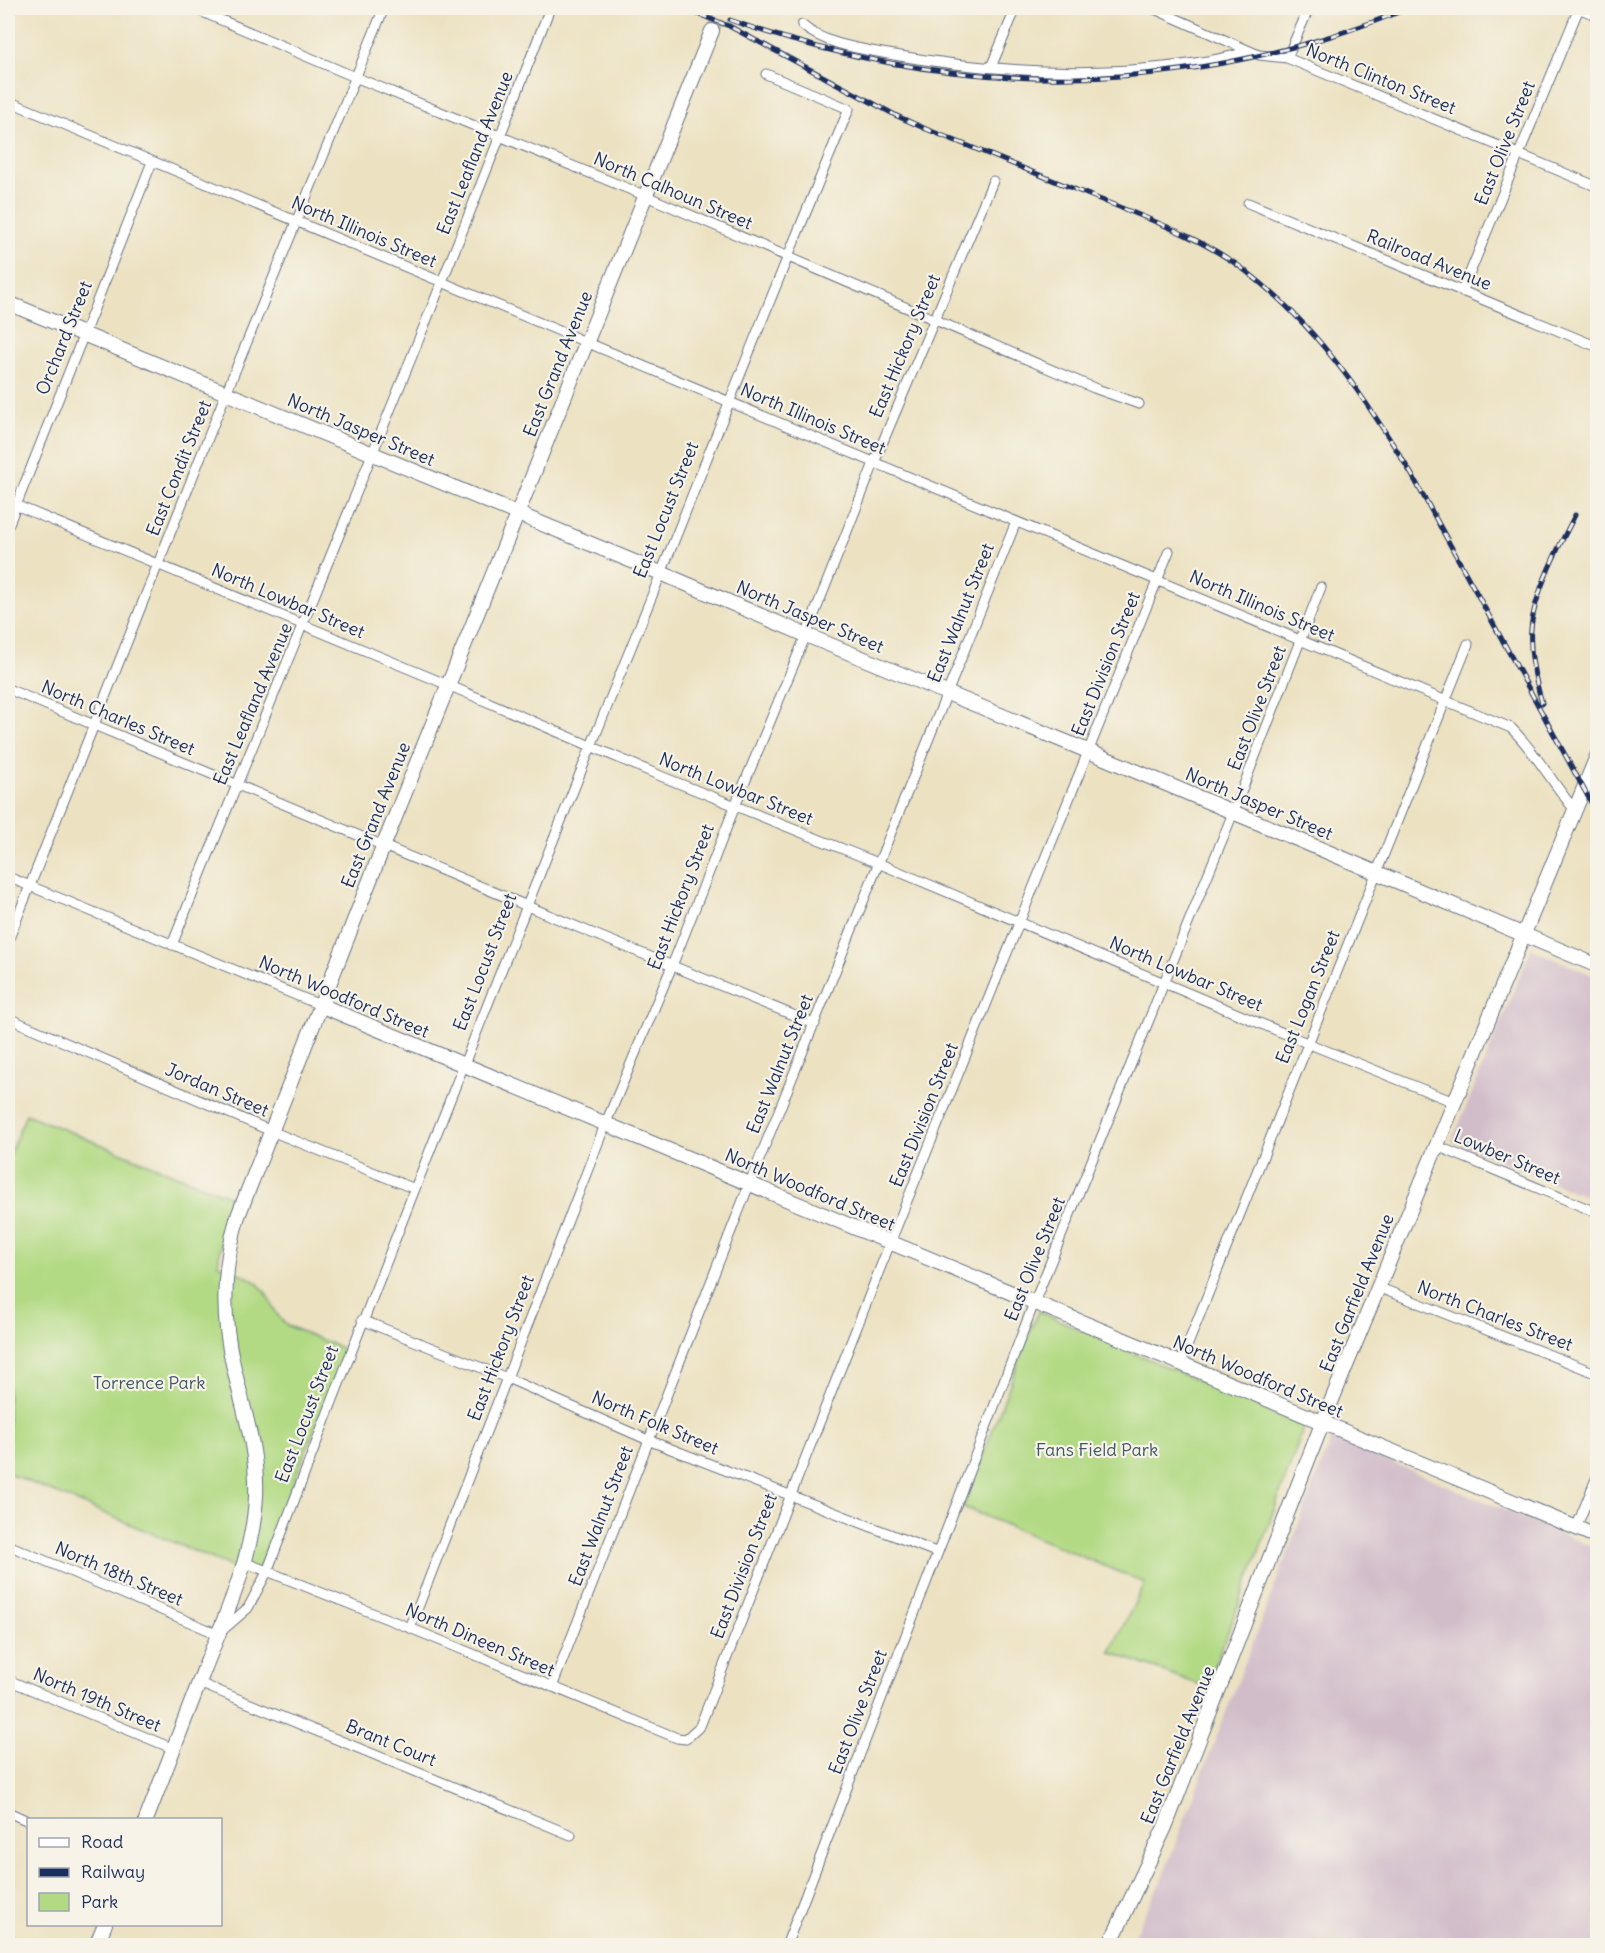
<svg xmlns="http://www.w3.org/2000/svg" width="1605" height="1953" font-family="Delius,sans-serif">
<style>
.industrial{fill:#d1bdca}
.green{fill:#b2da84;stroke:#668471;stroke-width:1.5}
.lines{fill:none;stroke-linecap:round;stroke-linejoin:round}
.secondary-tunnel{stroke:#c2beae;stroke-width:14;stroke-dasharray:14 7;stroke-linecap:butt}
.street-casing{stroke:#646e81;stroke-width:11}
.secondary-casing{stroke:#646e81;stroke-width:16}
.street{stroke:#fff;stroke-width:9}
.secondary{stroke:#fff;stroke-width:14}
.rail-casing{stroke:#1b2f5e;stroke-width:5}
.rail{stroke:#f7f3e8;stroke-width:3;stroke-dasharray:9;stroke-linecap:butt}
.labels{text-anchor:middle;stroke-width:4.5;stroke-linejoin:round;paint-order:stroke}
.street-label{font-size:18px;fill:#1b2f5e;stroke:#f7f3e8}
.park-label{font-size:18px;fill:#415a68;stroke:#f7f3e8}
</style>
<rect width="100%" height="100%" fill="#f7f3e8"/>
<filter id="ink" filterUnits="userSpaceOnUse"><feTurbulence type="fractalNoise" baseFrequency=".0167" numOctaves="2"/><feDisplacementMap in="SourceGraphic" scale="12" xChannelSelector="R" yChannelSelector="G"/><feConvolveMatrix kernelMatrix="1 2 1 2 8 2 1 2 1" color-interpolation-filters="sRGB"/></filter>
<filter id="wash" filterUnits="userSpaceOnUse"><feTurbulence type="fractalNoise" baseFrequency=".008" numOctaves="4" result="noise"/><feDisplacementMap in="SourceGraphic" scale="24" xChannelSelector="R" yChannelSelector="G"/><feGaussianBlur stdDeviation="1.35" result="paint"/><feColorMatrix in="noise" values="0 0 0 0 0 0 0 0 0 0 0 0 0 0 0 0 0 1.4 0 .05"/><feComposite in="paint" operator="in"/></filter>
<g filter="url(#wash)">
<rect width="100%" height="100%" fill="#ece2c2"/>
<path class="industrial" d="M1531,949L1597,977V1201L1452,1141Z
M1332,1437L1597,1549V1945H1129L1161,1881Z"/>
<path class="green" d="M26,1114L233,1198L221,1244L218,1264C235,1272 257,1277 267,1295C274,1307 276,1317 288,1326L346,1350L256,1577L8,1473V1158Z
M1038,1311L1304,1427L1253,1568L1206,1687L1110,1652L1145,1583L963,1507Z"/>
</g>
<g filter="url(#ink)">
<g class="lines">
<path class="secondary-tunnel" d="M712,31L722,8"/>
<g class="street-casing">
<path id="street" d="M193,8L355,77L646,196L1094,388L1139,404
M1152,8L1259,55L1287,58L1598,187
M1578,8L1598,16
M802,25C823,44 861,49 888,54C978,70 1072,77 1164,67C1193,64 1221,60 1249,51
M1287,58L1309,8
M991,67L1016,8
M8,101L1511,728C1536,752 1552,783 1574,809
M1248,203L1598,347
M1462,292L1579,8
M8,502L448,685L663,777L878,863L1307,1043L1454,1102
M8,526L152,162
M8,689L599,936L815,1024
M8,877L320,1005
M8,941L226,393L384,8
M172,945C298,632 429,322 550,8
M8,1018L271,1131L415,1189
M1437,1146L1598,1213
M1380,1288L1598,1374
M362,1320L507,1378L648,1440L936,1552
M1180,1364L1468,644
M1576,1528L1598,1474
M8,1545L218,1634L248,1608L267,1572C394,1237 527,903 662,571C724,416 784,262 849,109L766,74
M244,1562L410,1628L677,1738L686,1739L700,1726L890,1243L1169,551
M410,1628L605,1125L672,966L735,806L806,635L874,463L993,181
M8,1680L174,1749
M199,1683L571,1835
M552,1687L749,1185L1016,522
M8,1812L28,1821
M8,1943L13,1946
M786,1946L1034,1303L1233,813L1321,587"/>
</g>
<g class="secondary-casing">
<path id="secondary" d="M8,303L661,573L806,635L1088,751L1598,966
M320,1005L1598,1537
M146,1820C165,1772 183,1723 202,1675C224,1618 253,1559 256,1497C258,1450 243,1409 233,1364C221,1313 223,1265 238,1216L383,847L712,31
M96,1946L105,1924
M1109,1946L1165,1827L1322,1424L1598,754"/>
</g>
<use href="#street" class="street"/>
<use href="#secondary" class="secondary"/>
<g class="rail-casing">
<path id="rail" d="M682,8L729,26L897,116L926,129C984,152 1042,176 1099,199C1154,221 1211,241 1257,280C1322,333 1369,404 1412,475L1598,815
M730,20C956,100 1187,99 1409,8
M1542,703C1535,678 1529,654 1531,629C1534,593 1559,546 1575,515"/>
</g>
<use href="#rail" class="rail"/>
</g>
</g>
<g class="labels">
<g class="street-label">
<text transform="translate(1381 79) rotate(22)" y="6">North Clinton Street</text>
<text transform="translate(1505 143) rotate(-68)" y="6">East Olive Street</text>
<text transform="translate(475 153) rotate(-68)" y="6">East Leafland Avenue</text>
<text transform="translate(673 191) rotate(23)" y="6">North Calhoun Street</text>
<text transform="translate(364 232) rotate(23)" y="6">North Illinois Street</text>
<text transform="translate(1429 260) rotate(22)" y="6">Railroad Avenue</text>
<text transform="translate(64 338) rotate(-68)" y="6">Orchard Street</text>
<text transform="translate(905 346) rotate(-67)" y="6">East Hickory Street</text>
<text transform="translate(558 364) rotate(-68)" y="6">East Grand Avenue</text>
<text transform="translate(813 419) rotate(23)" y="6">North Illinois Street</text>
<text transform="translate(361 430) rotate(23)" y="6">North Jasper Street</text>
<text transform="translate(179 468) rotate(-68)" y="6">East Condit Street</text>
<text transform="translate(666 510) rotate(-68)" y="6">East Locust Street</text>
<text transform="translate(288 601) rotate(23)" y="6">North Lowbar Street</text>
<text transform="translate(1262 606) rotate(23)" y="6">North Illinois Street</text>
<text transform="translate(961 613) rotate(-68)" y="6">East Walnut Street</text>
<text transform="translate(810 617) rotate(23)" y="6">North Jasper Street</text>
<text transform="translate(1106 664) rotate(-68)" y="6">East Division Street</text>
<text transform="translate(253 704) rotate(-67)" y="6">East Leafland Avenue</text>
<text transform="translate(1257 708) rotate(-69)" y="6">East Olive Street</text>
<text transform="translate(118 718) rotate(23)" y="6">North Charles Street</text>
<text transform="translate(736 789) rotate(22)" y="6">North Lowbar Street</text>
<text transform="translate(1259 804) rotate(23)" y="6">North Jasper Street</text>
<text transform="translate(376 815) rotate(-68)" y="6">East Grand Avenue</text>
<text transform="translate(681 897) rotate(-69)" y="6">East Hickory Street</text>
<text transform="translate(485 962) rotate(-69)" y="6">East Locust Street</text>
<text transform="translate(1186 974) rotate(23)" y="6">North Lowbar Street</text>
<text transform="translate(344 997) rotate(23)" y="6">North Woodford Street</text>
<text transform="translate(1308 997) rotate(-68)" y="6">East Logan Street</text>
<text transform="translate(780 1064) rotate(-68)" y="6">East Walnut Street</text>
<text transform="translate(217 1090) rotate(23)" y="6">Jordan Street</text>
<text transform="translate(924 1115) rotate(-68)" y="6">East Division Street</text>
<text transform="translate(1507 1157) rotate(23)" y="6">Lowber Street</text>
<text transform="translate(810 1190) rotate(23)" y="6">North Woodford Street</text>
<text transform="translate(1035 1259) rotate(-68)" y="6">East Olive Street</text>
<text transform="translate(1357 1293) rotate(-68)" y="6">East Garfield Avenue</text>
<text transform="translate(1495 1316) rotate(21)" y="6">North Charles Street</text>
<text transform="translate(501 1348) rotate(-69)" y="6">East Hickory Street</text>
<text transform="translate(1258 1377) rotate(23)" y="6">North Woodford Street</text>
<text transform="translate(307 1414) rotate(-69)" y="6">East Locust Street</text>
<text transform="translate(655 1423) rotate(23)" y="6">North Folk Street</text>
<text transform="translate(601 1516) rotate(-69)" y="6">East Walnut Street</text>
<text transform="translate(744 1566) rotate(-69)" y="6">East Division Street</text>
<text transform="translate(119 1574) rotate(23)" y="6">North 18th Street</text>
<text transform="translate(480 1640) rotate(23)" y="6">North Dineen Street</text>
<text transform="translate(97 1700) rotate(23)" y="6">North 19th Street</text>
<text transform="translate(858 1712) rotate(-69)" y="6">East Olive Street</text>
<text transform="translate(391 1743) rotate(22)" y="6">Brant Court</text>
<text transform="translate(1178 1745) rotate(-68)" y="6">East Garfield Avenue</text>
</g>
<g class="park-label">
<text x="149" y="1389">Torrence Park</text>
<text x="1097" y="1456">Fans Field Park</text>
</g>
</g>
<rect width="1605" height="1953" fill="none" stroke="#f7f3e8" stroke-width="30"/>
<rect x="27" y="1818" width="195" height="108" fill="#f7f3e8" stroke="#9fa5b1" stroke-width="1.5"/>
<rect x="39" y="1838" width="30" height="9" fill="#ffffff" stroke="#9fa5b1" stroke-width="1.5"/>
<text x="81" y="1848" font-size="18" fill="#1b2f5e">Road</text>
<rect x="39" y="1868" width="30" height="9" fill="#1b2f5e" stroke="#9fa5b1" stroke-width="1.5"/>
<text x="81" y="1878" font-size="18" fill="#1b2f5e">Railway</text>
<rect x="39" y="1893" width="30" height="18" fill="#b2da84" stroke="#9fa5b1" stroke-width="1.5"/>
<text x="81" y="1908" font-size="18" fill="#1b2f5e">Park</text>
</svg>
